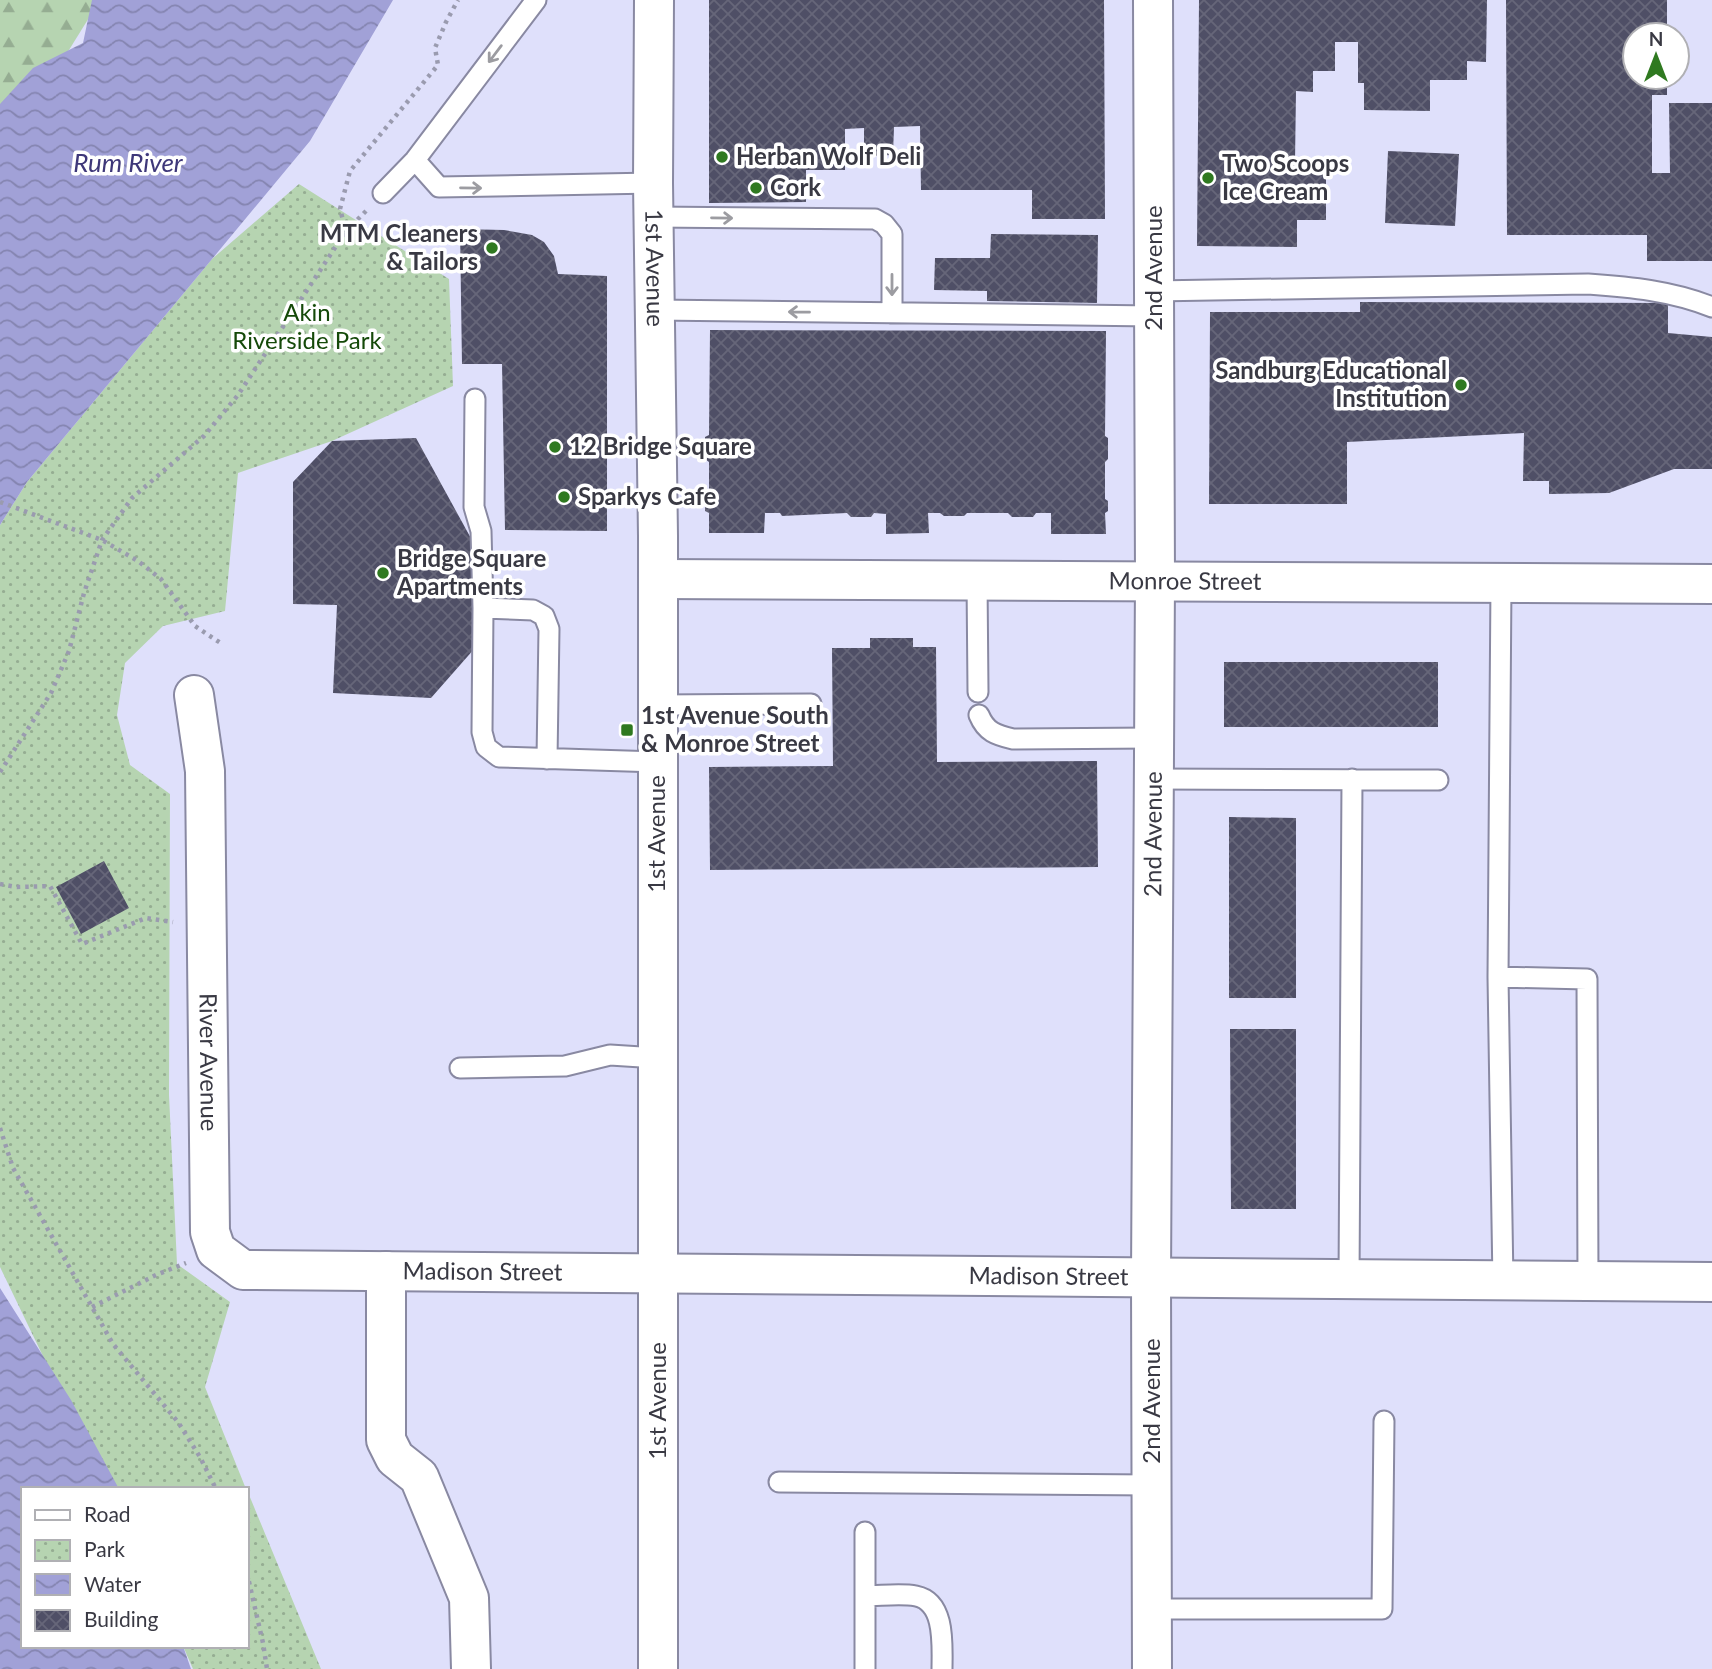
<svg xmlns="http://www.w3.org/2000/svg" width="1712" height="1669" font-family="Lato,sans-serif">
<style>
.forest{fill:url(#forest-firs)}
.park{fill:url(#park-dots)}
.water{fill:url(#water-waves)}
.building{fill:url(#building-cross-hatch)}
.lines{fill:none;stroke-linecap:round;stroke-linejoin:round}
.service-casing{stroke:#8989a2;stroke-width:23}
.minor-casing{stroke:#8989a2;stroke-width:42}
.path{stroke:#9a9baf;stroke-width:4.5;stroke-dasharray:3.5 5;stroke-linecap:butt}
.service{stroke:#fff;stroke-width:19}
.minor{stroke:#fff;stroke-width:38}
.oneway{stroke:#9c9ca1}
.poi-dot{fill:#2f7920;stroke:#fff;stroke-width:2.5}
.labels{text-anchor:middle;stroke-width:7;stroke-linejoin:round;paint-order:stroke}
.poi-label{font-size:24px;font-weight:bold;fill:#393943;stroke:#fff;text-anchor:start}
.street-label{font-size:24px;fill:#393943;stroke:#fff}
.park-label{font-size:24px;fill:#154909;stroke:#fff}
.water-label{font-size:26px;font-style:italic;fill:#3e3779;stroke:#fff}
</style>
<defs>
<pattern id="forest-firs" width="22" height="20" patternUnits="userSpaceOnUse" patternTransform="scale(1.75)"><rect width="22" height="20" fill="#b6d4b1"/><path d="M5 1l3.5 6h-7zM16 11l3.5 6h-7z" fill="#95ad92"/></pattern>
<pattern id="park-dots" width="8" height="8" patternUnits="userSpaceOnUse" patternTransform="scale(1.75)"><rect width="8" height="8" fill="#b6d4b1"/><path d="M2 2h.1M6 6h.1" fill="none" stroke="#95ad92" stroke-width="1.8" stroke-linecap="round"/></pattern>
<pattern id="water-waves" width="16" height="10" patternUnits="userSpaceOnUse" patternTransform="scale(1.75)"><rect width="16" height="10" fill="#a1a1d7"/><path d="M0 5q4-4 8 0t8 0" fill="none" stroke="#8484b0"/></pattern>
<pattern id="building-cross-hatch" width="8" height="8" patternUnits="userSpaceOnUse" patternTransform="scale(1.75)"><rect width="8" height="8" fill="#4f4f66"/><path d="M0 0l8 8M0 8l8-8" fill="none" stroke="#666679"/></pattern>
</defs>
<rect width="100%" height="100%" fill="#dfe0fb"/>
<path class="forest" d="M0,0H100L69,50L0,119Z"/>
<path class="park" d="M299,184L449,279L453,386L332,441L238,473L225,611L163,626L125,663L117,715L130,765L170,794L169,1095L177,1264L230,1302L205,1387L246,1489H107L0,1267V525L27,482L212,259Z
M247,1490L321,1669H193L183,1646H247Z"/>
<path class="water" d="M92,0H393L310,141L27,482L0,525V104L33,68L83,43Z
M0,1288L71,1400L119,1489H23V1646H183L191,1669H0Z"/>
<path class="building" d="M709,0H1104L1105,219H1032V190H921L920,126L894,127L893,155L864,156V128L845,129V170H806V202L709,203Z
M1199,0H1487L1486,62L1467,61V80H1430V111L1364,110V83H1358V42H1335V71H1313V92L1296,91L1295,162H1326V220H1297V247L1197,246Z
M1506,0H1667V35H1635V77H1667V95H1652V173H1670L1669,103H1712V261H1647V235H1507Z
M1388,151L1459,154L1455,226L1385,223Z
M460,229L504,230L532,235L544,242L554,256L558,274L607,276V531L505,530L502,364H462Z
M991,234L1098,235L1097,303L987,301V291L934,290L935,258H990Z
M1360,302L1668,303V333L1712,337V469H1674L1609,493L1549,494V481H1523L1524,433L1347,442V504H1209L1210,312H1360Z
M710,330L1106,331L1105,436L1108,438V459L1105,462V499L1108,501V511L1105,513L1106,534H1051V513H1036L1033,517H1012L1008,513H967L964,516H944L940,513H928L929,533L886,534V514L874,513L871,517H851L847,513L782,516L780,513H765L764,533H709V513L705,511V501L709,498V462L705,459V437L709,435Z
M416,438L473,542L475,648L431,698L333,693L337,605L293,604V482L332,441Z
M870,638H913V647H936L937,762L1097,761L1098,867L710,870L709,767L833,766L832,648H870Z
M1224,662H1438V727H1224Z
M1229,817L1296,818V998H1229Z
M104,861L129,908L81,934L56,887Z
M1230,1029H1296V1209H1231Z"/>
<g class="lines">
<g class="service-casing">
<path id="service" d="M415,160L439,187L653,183
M383,193L415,160L536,0
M654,217L875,219L884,224L892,234V313
M1154,291L1588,284C1631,287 1672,291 1712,307
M655,310L1154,316
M475,399L474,507L481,531L483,608L482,732L486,747L499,757L658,762
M977,580L978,692
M1501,583L1498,977L1503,1282
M483,608L533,610L544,616L549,629L547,759
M658,705L811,704
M979,715C986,732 996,735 1013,739L1153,738
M1153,779L1438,780
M1498,977L1587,979L1588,1283
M460,1068L565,1066L610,1055L657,1058
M1349,1281L1352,779
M779,1482L1153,1485
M865,1532V1669
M865,1596C881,1596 900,1593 916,1596C946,1602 942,1646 942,1669
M1152,1609H1382L1384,1421"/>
</g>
<g class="minor-casing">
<g id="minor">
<path id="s1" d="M654,0L653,183L658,536V1669"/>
<path id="s2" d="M658,579L1712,584"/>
<path id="s3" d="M194,695L205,771L210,1232L216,1250L243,1270L1712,1282"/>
<path d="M386,1271V1440L395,1458L419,1477L469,1598L471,1669"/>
<path id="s4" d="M1152,1669L1151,1278L1155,580L1153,0"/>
</g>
</g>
<path class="path" d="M366,211L346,231L340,209L350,171L438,65L435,48L446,22L458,0
M0,502L102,540L138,561L161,579L195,626L222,644
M0,772L51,693L69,651L84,593L102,540L132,498L204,436L238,395L346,231
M0,884L16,887L50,886L82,944L146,918L173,922
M0,1128L13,1168L113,1344L178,1422L200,1457L216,1489
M92,1307L156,1275L186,1263
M247,1573L263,1643L267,1669"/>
<use href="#service" class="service"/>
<use href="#minor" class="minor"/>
</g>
<defs><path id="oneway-shaft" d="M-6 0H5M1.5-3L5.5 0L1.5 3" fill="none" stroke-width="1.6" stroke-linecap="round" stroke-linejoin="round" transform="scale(1.75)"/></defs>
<g class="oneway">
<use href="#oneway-shaft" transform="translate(495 54) rotate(127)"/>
<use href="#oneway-shaft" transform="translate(471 188) rotate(1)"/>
<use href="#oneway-shaft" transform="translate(722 218) rotate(1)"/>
<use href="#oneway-shaft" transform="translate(892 285) rotate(90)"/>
<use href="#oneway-shaft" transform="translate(799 312) rotate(-179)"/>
</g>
<g class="poi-dot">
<circle cx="722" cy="157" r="7"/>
<circle cx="1208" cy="178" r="7"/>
<circle cx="756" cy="188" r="7"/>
<circle cx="492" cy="248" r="7"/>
<circle cx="1461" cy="385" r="7"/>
<circle cx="555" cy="447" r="7"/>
<circle cx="564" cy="497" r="7"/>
<circle cx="383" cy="573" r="7"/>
<rect x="620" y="723" width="14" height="14" rx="3.5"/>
</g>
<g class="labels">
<g class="poi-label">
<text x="736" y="165">Herban Wolf Deli</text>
<text x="1222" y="172">Two Scoops<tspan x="1222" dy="28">Ice Cream</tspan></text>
<text x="770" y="196">Cork</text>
<text x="478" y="242" text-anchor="end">MTM Cleaners<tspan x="478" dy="28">&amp; Tailors</tspan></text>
<text x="1447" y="379" text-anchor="end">Sandburg Educational<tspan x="1447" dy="28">Institution</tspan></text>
<text x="569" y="455">12 Bridge Square</text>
<text x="578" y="505">Sparkys Cafe</text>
<text x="397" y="567">Bridge Square<tspan x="397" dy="28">Apartments</tspan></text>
<text x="641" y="724">1st Avenue South<tspan x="641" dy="28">&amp; Monroe Street</tspan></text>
</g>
<g class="street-label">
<text dy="8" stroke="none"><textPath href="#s1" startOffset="268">1st Avenue</textPath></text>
<text transform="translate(1154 268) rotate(-90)" y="8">2nd Avenue</text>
<text dy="8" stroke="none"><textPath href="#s2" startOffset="527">Monroe Street</textPath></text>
<text transform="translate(657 834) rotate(-90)" y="8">1st Avenue</text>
<text dy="8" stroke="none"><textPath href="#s4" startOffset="835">2nd Avenue</textPath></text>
<text dy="8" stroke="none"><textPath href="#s3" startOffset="368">River Avenue</textPath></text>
<text dy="8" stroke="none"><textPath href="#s3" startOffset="830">Madison Street</textPath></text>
<text dy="8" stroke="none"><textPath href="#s3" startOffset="1396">Madison Street</textPath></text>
<text transform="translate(658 1401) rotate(-90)" y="8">1st Avenue</text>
<text transform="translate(1152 1401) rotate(-90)" y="8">2nd Avenue</text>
</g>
<g class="park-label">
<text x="307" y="321">Akin<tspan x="307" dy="28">Riverside Park</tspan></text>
</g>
<g class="water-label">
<text x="128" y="172">Rum River</text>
</g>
</g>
<rect x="21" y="1487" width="228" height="161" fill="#ffffff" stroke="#b0b0b4" stroke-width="2"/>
<rect x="35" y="1510" width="35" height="10" fill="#ffffff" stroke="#b0b0b4" stroke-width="2"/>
<text x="84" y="1522" font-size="21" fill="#393943">Road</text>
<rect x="35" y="1540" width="35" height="21" fill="url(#park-dots)" stroke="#b0b0b4" stroke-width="2"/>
<text x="84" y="1557" font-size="21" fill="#393943">Park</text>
<rect x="35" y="1574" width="35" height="21" fill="url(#water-waves)" stroke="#b0b0b4" stroke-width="2"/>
<text x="84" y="1592" font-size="21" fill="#393943">Water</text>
<rect x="35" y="1610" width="35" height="21" fill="url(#building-cross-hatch)" stroke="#b0b0b4" stroke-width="2"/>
<text x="84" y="1627" font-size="21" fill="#393943">Building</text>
<g transform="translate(1656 56)"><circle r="33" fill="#ffffff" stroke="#b0b0b4" stroke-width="2"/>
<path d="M0-5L12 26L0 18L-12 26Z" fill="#2f7920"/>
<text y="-10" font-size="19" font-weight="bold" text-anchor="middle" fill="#393943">N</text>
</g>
</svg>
